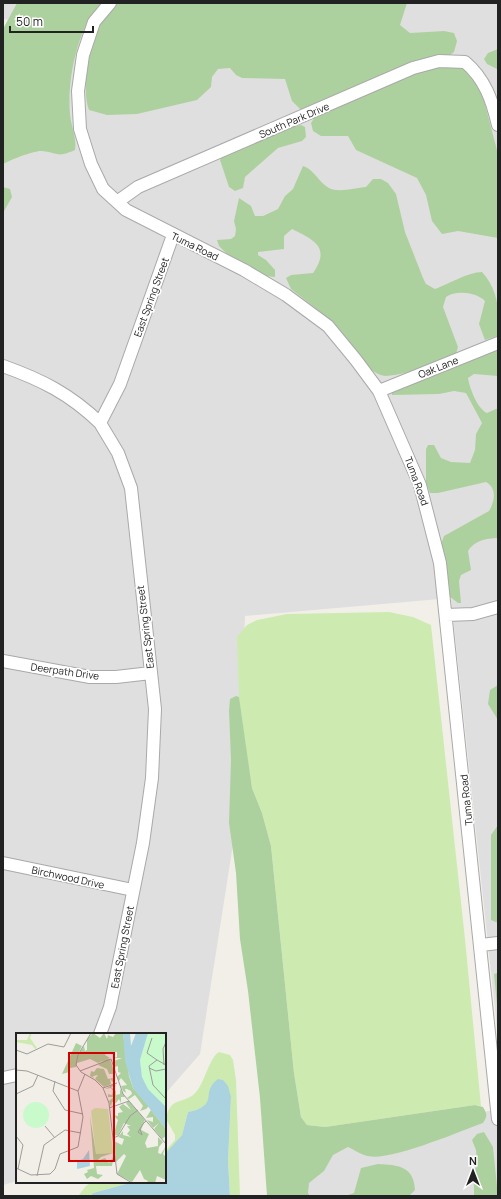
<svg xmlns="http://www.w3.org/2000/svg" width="501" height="1199" font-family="Manrope,sans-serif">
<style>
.residential{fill:#e0dfdf}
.grass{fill:#cdebb0}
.forest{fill:#add19e}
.water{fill:#aad3df}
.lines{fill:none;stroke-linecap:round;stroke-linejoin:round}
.street-casing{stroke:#a9a9a9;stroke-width:14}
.street{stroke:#fff;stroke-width:12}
.labels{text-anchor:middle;stroke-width:3.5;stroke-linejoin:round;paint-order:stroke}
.street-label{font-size:10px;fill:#222;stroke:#fff}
.inset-road{fill:none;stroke:#9f9d99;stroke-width:1}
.view{fill:#d40000;fill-opacity:0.15;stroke:#d40000;stroke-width:2}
.inset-edge{fill:none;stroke:#222;stroke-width:2}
</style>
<rect width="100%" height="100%" fill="#f2efe9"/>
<path class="residential" d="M3,3H498V1037L451,598L245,616L237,819L200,1054L165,1094V1034H17V1181L3,1185V35L10,20L3,19Z
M498,1110V1196H297L291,1133Z"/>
<path class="grass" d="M389,612L413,617L431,625L465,939L481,1106L475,1105L325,1127L307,1125L301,1117L294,1073L271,846L262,813L252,788L248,765L239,697L237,637L247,625L257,620L287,614Z
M219,1052L230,1055L233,1060L236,1080L240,1196H230L228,1161L231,1097L211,1087C208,1106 207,1108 188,1112L182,1135L165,1155V1151L175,1140V1135L166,1119C170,1095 185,1105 196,1092C205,1082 209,1058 219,1052Z
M91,1182H133L93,1193L91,1196H78L86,1186Z"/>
<path class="forest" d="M17,3H102C77,26 67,81 70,114C71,127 77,137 75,150C57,158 59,153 42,151C35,150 10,160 3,164V29Z
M115,3H407L400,25L410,33L444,31L454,33L457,41L454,52L449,56L305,109H300L292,101L285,79L242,78L236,75L230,68L218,69L212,77L211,87L197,100L137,114L107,115L89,110C81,90 89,45 99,26C104,18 110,10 115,3Z
M498,49V69H497L487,64L484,59L488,53Z
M454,65L464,69L480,85L498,154V238L458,231L442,234L432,221L426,195L417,178L356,150L348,136H321L313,131L311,123L316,115L428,67Z
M301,125L305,127L306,137L302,141L278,148L245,177L243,188L235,191L229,187L220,160L224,155L292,127Z
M303,166C315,170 318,182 329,188C338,193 356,188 366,187L373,179H381L388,183L396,194L405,232L423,278L426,284L435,289C449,284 468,272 482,272C498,289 501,314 497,336L485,340L479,324L485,301C476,292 456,290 446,297L443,307L458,347L456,354C433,362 410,375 386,376C380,376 374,372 369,368L314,307L291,289L286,278L291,275L313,273C331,247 314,240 292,229L284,236V249L258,252V255L266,260L275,270V277L265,276L227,254L219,246L217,240L231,239L235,236L236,229L234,221L239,198L251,206L255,216H263L278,209L285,196L293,189Z
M3,187L10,189L12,197L3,213Z
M498,347V376L474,374L468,378C470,389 477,408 487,413L498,408V538C486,538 474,541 468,551L471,570L461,575L459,581L461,603H458L449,596L441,544L444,536L489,511C495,501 497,488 486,482L438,493H430L426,483V449L428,445H434L441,458L451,462L470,463L475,450L476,434L482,423L466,393L454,391L439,394L392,395V391Z
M498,685V720L488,704L490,690Z
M236,696L239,697L252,788L262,813L271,846L294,1073L301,1117L307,1125L325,1127L475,1105L483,1107C487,1114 488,1116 483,1123C461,1131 388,1162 368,1156C361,1155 355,1150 348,1147L333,1155L324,1171L309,1183L308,1193L310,1196H267L260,1098L248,991L240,939L236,873L229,823L231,760L229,711L230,699Z
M498,825V923L491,920V835Z
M498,973V1015L494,974Z
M484,1132L493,1147L498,1196H474V1175L477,1161L476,1150L472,1140L477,1134Z
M378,1164C398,1165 414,1166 415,1190L409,1196H345L354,1193L361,1168Z"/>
<path class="water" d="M218,1079L223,1080L228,1086L231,1097L228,1161L230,1196H91L93,1193L133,1182H165V1154L182,1135L188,1112C221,1105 199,1093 218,1079Z"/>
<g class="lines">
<g class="street-casing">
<path id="street" d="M110,3L94,22L83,55L78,91L80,129L91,164L103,189L126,210L244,270L286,295L328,326L356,360L379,391L420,485L440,563L498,1119
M117,202L138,187L413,68L439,61L465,62C485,79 492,100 498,125
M3,366C42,380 70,394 100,423
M379,391L498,343
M446,615L473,614L498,607
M3,661L90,677H116L151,673
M3,863L133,890
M481,945L498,943
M100,1034L110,1007L143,843L152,778L155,709L131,488L118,453L100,423L120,384L173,235
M3,1078L17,1075"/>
</g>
<use href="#street" class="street"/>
</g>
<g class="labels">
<g class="street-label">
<text transform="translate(294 120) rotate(-23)" y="4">South Park Drive</text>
<text transform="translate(195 246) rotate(26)" y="4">Tuma Road</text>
<text transform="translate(151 297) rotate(-70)" y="4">East Spring Street</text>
<text transform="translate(438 367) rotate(-22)" y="4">Oak Lane</text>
<text transform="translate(417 481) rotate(70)" y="4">Tuma Road</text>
<text transform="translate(145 627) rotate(-97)" y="4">East Spring Street</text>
<text transform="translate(65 671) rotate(8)" y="4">Deerpath Drive</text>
<text transform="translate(466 800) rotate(-96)" y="4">Tuma Road</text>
<text transform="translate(68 877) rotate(12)" y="4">Birchwood Drive</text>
<text transform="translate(122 947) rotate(-79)" y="4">East Spring Street</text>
</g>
</g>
<g transform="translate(16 1033)">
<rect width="150" height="150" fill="#f2efe9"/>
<path d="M14,0H16L14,5L21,15L19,16L16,12L0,9V7H11ZM79,75L92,76L97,120L80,121L75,78Z" fill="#cdebb0"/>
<path d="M77,0L84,5L88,0L91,6L92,2L97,4L100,0H107L113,43L117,55L133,73L130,76L124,78L127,73L119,62L113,66L111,65L116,61L115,58L111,56H109L110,60L107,58L105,53L111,52L105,45L103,48L101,44L105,40L102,39V33L99,34L98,28L106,25H97L101,24V19L90,20L89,22L94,25L82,30L74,26L61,30L62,22L68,13L69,18L71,17V6ZM60,10L66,13L62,21L60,34L54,35V39L46,41ZM90,26H94L99,41H93L91,36L82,32ZM81,35L88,36L92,46L97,45L98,50L94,46L95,51L88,54L79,46L82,42L77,43L78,45L74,43L75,38L78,39ZM98,51L100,53L95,54L100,58V62L104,61V56L109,64H105V70L103,66L100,70L96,69L95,74L93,68L98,64H92V61L96,62L97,58L95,55L89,56ZM113,68L129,87L125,97L133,101L129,110L131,115L142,113V104L147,109L143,114L142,120L145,121L150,113L147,121L150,124V147L141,143L139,150H130L132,148L128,146L124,137L116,149L101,141L110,123L108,121L100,129L98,108L106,112L108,106L102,104L107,98V102L115,104L111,101L114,97L111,93H115L108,90L102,102L97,103L102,87L97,82L102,83V80L107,79L103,74L107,71L115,77L110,70ZM135,77L150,96V103L146,106L138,96L143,90L137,95L131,87L137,89V84L130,85ZM74,83L80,121L97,120L85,124L81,128L89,125L93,130L98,123L96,133H80L81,141L87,142L82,146L75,143L71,146L68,141L72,139L71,137L78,135Z" fill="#add19e"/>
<path d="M132,0H150V74L132,56L126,44L124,27ZM7 82a13 13 0 1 1 26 0a13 13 0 1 1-26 0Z" fill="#c8facc"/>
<path d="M107,0H114L115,13L120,0H132L124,27L126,44L132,56L150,74V96L117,55L109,28ZM73,117L74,133L61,136V128L67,126Z" fill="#aad3df"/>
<path class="inset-road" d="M75,0L62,22L60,32L65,39L79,47L87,55L93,70L101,141L116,150M136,5L131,20L141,27M0,17L11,21L32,11L48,14L55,0M148,32L147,16L150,9M150,32L141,27L133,33L137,52L150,66M133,35L140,38L150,36M0,37L11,38L62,58M64,38L95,26L107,61L150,111M39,48L37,58L49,77L67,81M87,55L101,50M0,61L17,53L22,42M93,75L113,68M29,93L39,105M124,96L126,102L122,99L127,91L130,88M0,103L7,112L2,136M97,105L102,103L114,83L122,77M0,135L15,142L34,141L39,136L44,121L62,114L67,84L62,58L69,41M21,143L28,112L49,97L65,100"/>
<path class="view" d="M53,20H98V128H53Z"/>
<rect width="150" height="150" class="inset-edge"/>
</g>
<rect width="501" height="1199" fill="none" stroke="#222222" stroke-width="8"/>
<g transform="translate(473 1171)" stroke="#ffffff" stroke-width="3" paint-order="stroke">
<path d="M0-3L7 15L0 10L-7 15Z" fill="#222222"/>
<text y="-6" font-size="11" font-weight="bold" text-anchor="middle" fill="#222222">N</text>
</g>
<path d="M10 26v6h83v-6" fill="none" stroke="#222222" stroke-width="2"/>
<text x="16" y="26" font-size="12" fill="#222222" stroke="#ffffff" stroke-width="3" paint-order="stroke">50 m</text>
</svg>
